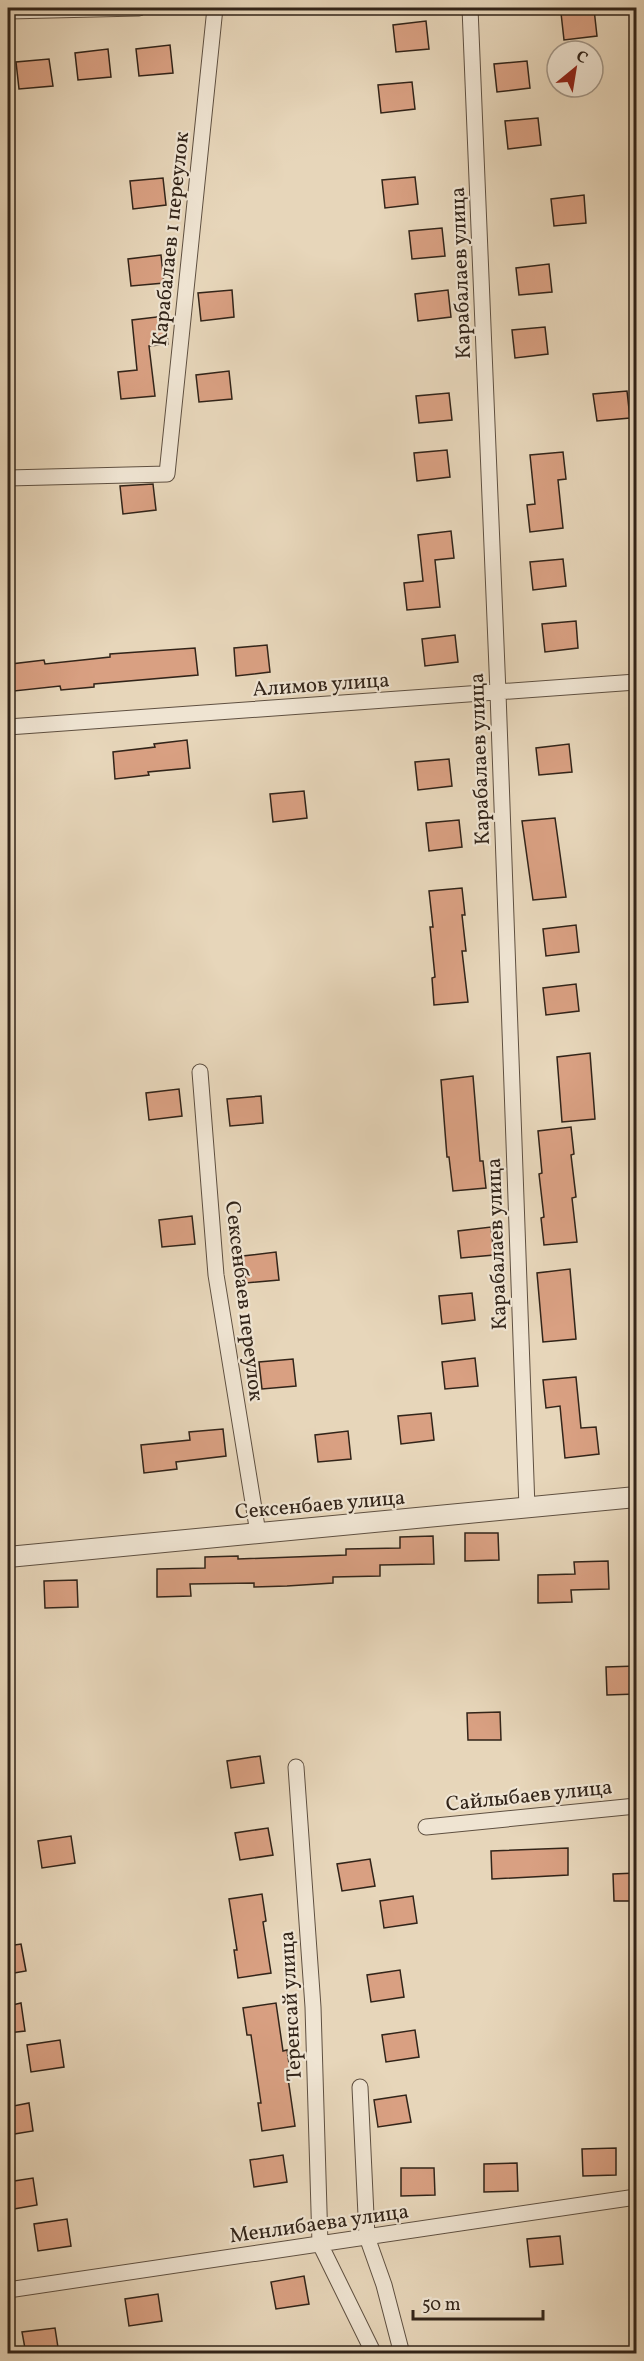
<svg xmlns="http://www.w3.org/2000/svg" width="644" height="2361" font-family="Vollkorn,serif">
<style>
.building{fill:#d9a082;stroke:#322419;stroke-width:1.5}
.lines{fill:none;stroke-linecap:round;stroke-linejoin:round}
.minor-casing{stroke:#5f5041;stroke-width:17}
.tertiary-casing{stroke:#5f5041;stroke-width:22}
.minor{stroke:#efe4d2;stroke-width:15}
.tertiary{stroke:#efe4d2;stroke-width:20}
.labels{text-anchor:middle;stroke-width:4.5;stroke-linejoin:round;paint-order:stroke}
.street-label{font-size:21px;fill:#322419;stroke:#efe4d2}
</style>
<rect width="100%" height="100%" fill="#e7d6ba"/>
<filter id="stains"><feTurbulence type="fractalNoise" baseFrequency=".00333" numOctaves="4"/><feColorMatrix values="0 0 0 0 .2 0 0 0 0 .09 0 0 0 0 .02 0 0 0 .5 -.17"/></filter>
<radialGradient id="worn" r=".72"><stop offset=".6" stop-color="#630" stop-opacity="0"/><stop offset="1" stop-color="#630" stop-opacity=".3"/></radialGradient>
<path class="building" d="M594,9L597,36L564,40L561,13Z
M426,21L429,49L396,52L393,25Z
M170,45L173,73L139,76L136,49Z
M108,49L111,77L78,80L75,53Z
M49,59L53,86L19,89L16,62Z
M527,61L530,88L497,92L494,64Z
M412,82L415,109L381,113L378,85Z
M538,118L541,145L508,149L505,121Z
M415,177L418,204L385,208L382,180Z
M163,178L166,205L133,209L130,181Z
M584,195L586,223L554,226L551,199Z
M442,228L445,256L412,259L409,231Z
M161,255L164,283L131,286L128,259Z
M549,264L552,292L519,295L516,268Z
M232,290L234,317L201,321L198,293Z
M448,290L451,317L418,321L415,294Z
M165,316L168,344L149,346L155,396L121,399L118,372L137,370L132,320Z
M545,327L548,354L515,358L512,330Z
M229,371L232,399L199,402L196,375Z
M627,391L630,418L597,421L593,394Z
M449,393L452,420L419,423L416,396Z
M447,450L450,477L417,481L414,453Z
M563,452L566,479L558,480L563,528L530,532L527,505L535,504L530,455Z
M153,484L156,510L123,514L120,486Z
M451,531L454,558L435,560L440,607L407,610L404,583L423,581L418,535Z
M563,559L566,586L533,590L530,562Z
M576,621L578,648L545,652L542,624Z
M455,635L458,662L425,666L422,639Z
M267,645L270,672L236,676L234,648Z
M195,648L198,675L94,684V687L61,690L60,686L14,691L11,664L44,660L45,664L110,657V654Z
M187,740L190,768L148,772L149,775L115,779L113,752L155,747L154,744Z
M569,744L572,772L539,775L536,748Z
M449,759L452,786L418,790L415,762Z
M304,791L307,818L273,822L270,794Z
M555,818L566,897L533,900L522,821Z
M459,820L462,847L429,851L426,823Z
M462,888L465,915H462L466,951H462L468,1002L434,1005L432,978L435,977L430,927H433L429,891Z
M576,925L579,952L546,956L543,929Z
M576,984L579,1011L546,1015L543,988Z
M590,1053L595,1119L562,1122L557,1057Z
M473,1076L480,1161H483L486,1188L453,1191L449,1157H447L441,1080Z
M179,1089L182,1116L149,1120L146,1093Z
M261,1096L263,1123L230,1126L227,1099Z
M571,1127L574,1154L571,1155L576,1197L572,1198L577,1242L544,1245L541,1218L544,1217L539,1174L542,1173L538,1131Z
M192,1216L195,1244L162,1247L159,1220Z
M491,1227L494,1255L461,1258L458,1231Z
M276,1252L279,1280L246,1283L243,1256Z
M570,1269L576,1339L543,1342L537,1273Z
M472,1293L475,1320L442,1324L439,1296Z
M475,1358L478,1386L445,1389L442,1362Z
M293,1359L296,1386L262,1389L259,1362Z
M576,1377L581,1428L596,1427L599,1454L565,1458L560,1406L546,1408L543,1380Z
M431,1413L434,1440L401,1444L398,1416Z
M223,1429L226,1456L176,1462L177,1469L144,1473L141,1445L190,1440L189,1432Z
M348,1431L351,1459L318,1462L315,1435Z
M465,1533H498L499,1560L465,1561Z
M433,1536L434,1564L380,1565V1576L333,1577V1583L287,1586L254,1587V1583L190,1584L191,1596L157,1597V1569L205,1568V1557L238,1556V1559L346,1555V1549L400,1548V1537Z
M608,1561L609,1589L571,1590L572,1602L538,1603V1575L575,1574L574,1562Z
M77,1580L78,1607L45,1608L44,1581Z
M636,1666V1694L607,1695L606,1667Z
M500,1712L501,1740H468L467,1713Z
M260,1756L264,1783L231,1788L227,1761Z
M268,1828L273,1855L240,1860L235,1833Z
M71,1836L75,1863L42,1868L38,1841Z
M568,1848V1875L492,1879L491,1851Z
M370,1859L375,1886L342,1891L337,1864Z
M636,1873V1901H614L613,1874Z
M262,1894L266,1921L263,1922L271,1973L238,1978L234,1950H237L229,1899Z
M413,1896L417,1923L384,1928L380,1901Z
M21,1944L26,1971L8,1974V1946Z
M400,1970L404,1997L371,2002L367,1975Z
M21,2003L25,2031L8,2033V2006Z
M276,2003L283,2051L287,2050L291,2077L288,2078L295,2126L262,2131L258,2103H261L251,2035H247L243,2008Z
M415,2030L419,2057L386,2062L382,2035Z
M60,2040L64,2067L31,2072L27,2045Z
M406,2095L411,2122L378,2127L374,2100Z
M29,2103L33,2131L8,2135V2107Z
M616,2148V2175L583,2176L582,2149Z
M283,2155L287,2182L254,2187L250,2160Z
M517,2163L518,2191L484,2192V2164Z
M401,2168H434L435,2195L401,2196Z
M33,2178L37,2205L8,2210V2182Z
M67,2219L71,2246L38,2251L34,2224Z
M560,2236L563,2264L530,2267L527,2239Z
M304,2276L309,2304L276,2309L271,2282Z
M158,2294L162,2321L129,2326L125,2299Z
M55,2328L59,2354H26L22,2332Z"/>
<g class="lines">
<g class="minor-casing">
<path id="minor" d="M470,8L498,693L527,1508
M8,11L139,8
M8,478L167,474L215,8
M8,727L636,682
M200,1072L216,1275L258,1533
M296,1767L313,2007L320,2244L374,2354
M426,1827L636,1806
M360,2087L367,2237L384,2285L402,2354
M8,2290L636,2197"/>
</g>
<g class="tertiary-casing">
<path id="tertiary" d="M8,1557L636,1497"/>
</g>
<use href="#minor" class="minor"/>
<use href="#tertiary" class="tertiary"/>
</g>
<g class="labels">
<g class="street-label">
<text transform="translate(170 239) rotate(-84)" y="7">Карабалаев 1 переулок</text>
<text transform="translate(460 273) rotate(-92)" y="7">Карабалаев улица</text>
<text transform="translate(321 684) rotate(-4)" y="7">Алимов улица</text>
<text transform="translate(479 759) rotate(-92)" y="7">Карабалаев улица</text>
<text transform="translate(496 1244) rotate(-92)" y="7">Карабалаев улица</text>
<text transform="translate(245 1301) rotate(83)" y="7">Сексенбаев переулок</text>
<text transform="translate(320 1504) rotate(-5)" y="7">Сексенбаев улица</text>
<text transform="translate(529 1795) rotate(-6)" y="7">Сайлыбаев улица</text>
<text transform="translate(290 2006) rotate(-93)" y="7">Теренсай улица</text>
<text transform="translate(319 2223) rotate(-8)" y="7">Менлибаева улица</text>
</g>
</g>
<rect width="644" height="2361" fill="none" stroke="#e7d6ba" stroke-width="30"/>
<rect x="9" y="9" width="626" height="2343" fill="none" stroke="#322419" stroke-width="3"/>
<rect x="15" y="15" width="614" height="2331" fill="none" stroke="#322419" stroke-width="1.5"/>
<g transform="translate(575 69) rotate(30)"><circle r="28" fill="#efe4d2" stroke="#a39788" stroke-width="1.5"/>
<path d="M0-4.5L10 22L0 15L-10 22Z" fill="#8f2418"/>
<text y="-9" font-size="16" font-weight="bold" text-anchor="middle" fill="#322419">С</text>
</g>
<path d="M413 2310v9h130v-9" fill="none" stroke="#322419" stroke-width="3"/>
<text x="422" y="2310" font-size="18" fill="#322419" stroke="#efe4d2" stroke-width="4.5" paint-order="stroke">50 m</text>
<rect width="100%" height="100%" filter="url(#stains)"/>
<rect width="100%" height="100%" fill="url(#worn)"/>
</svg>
